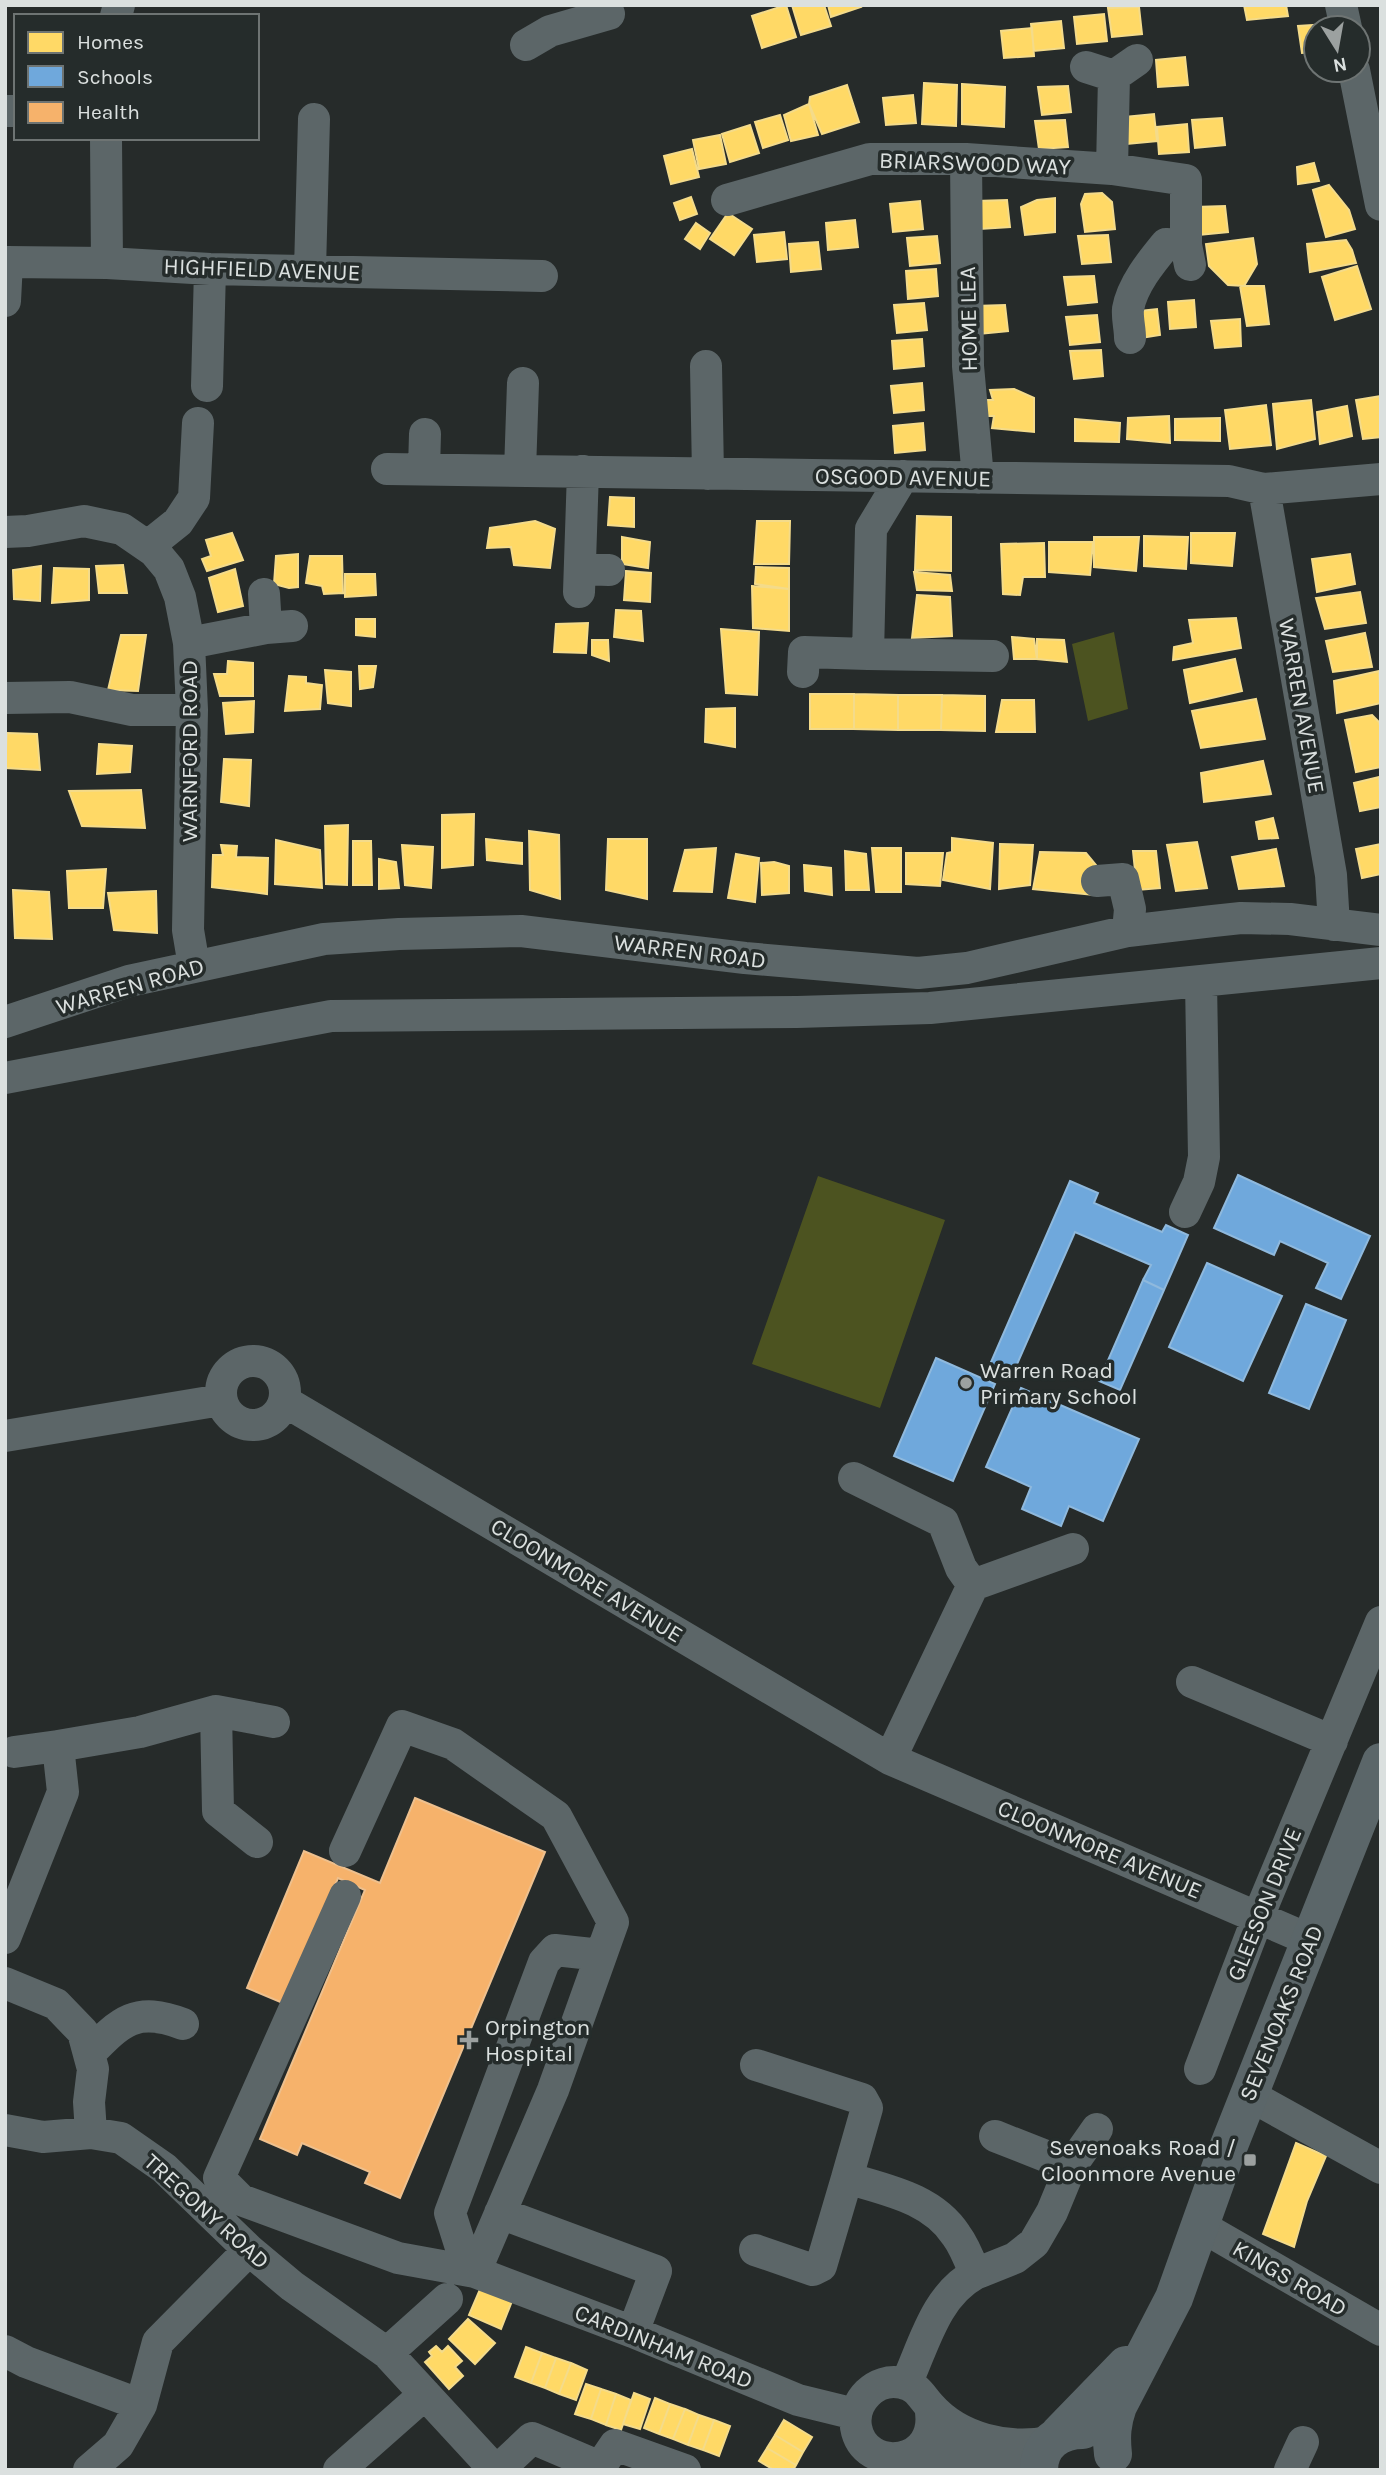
<svg xmlns="http://www.w3.org/2000/svg" width="1386" height="2475" font-family="Karla,sans-serif">
<style>
.green{fill:#4c5320}
.homes{fill:#ffd966;stroke:#f4db8a;stroke-width:2}
.schools{fill:#6fa8dc;stroke:#8fb9dd;stroke-width:2}
.health{fill:#f6b26b;stroke:#eec08e;stroke-width:2}
.lines{fill:none;stroke-linecap:round;stroke-linejoin:round}
.minor{stroke:#5c6668;stroke-width:32}
.major{stroke:#5b6669;stroke-width:38}
.poi-dot{fill:#9ca1a0;stroke:#252c2b;stroke-width:2.5}
.labels{text-anchor:middle;stroke-width:7;stroke-linejoin:round;paint-order:stroke}
.street-label{font-size:23px;fill:#dbe0df;stroke:#252c2b}
.poi-label{font-size:23px;fill:#dbe0df;stroke:#252c2b;text-anchor:start}
</style>
<rect width="100%" height="100%" fill="#262b2a"/>
<path class="green" d="M1114,632L1128,709L1088,721L1072,644Z
M818,1176L945,1220L880,1408L752,1364Z"/>
<path class="homes" d="M786,5L796,37L762,48L752,16Z
M792,5H824L831,26L801,35Z
M828,5H860L861,7L831,17Z
M1244,5H1286L1288,16L1247,20Z
M1139,7L1142,34L1112,37L1108,8Z
M1104,14L1107,41L1077,44L1074,17Z
M1061,21L1064,48L1034,51L1031,24Z
M1328,24L1329,28H1316V52L1302,53L1298,26Z
M1032,28L1034,56L1004,58L1001,31Z
M1185,57L1188,85L1158,87L1156,60Z
M924,83L957,85L956,126L922,124Z
M962,84L1005,87L1004,127L962,124Z
M847,85L859,122L822,134L809,104L810,97Z
M1068,86L1071,112L1042,115L1038,87Z
M913,95L916,123L886,125L883,98Z
M809,104L818,135L791,141L784,115Z
M1154,114L1157,141L1127,144L1125,117Z
M780,115L788,140L763,148L755,122Z
M1222,118L1225,145L1195,148L1192,120Z
M1065,120L1068,147L1039,149L1035,121Z
M1187,124L1189,152L1159,154L1157,127Z
M750,125L759,153L730,162L722,134Z
M720,135L726,164L699,169L693,140Z
M692,149L699,177L671,184L664,156Z
M1314,163L1319,181L1298,184L1297,167Z
M1329,185L1349,210L1355,229L1326,237L1313,190Z
M1102,193L1112,202L1115,229L1085,232L1081,204L1085,194Z
M691,197L697,214L680,220L674,203Z
M1055,198V232L1025,235L1021,207L1037,200Z
M1007,200L1010,227L980,229L976,201Z
M920,201L923,229L893,232L890,204Z
M1225,206L1228,232L1199,235L1195,207Z
M728,213L752,229L734,255L710,239Z
M855,220L858,247L828,250L826,223Z
M696,223L710,233L700,249L685,239Z
M784,232L787,259L757,262L754,235Z
M1108,235L1111,262L1082,264L1078,236Z
M937,236L940,263L910,266L907,238Z
M1253,238L1257,264L1244,286L1228,285L1209,266L1206,244Z
M1346,240L1352,250L1356,263L1310,272L1307,244Z
M818,242L821,269L791,272L789,244Z
M1357,266L1371,309L1335,320L1322,277Z
M936,269L938,296L908,299L906,271Z
M1094,276L1097,302L1068,305L1064,277Z
M1240,286H1264L1269,324L1247,326Z
M1194,300L1196,327L1170,329L1168,302Z
M924,303L927,330L897,333L894,305Z
M1005,305L1008,331L979,334L975,306Z
M1157,309L1160,335L1134,339L1131,312Z
M1097,315L1100,342L1070,345L1066,317Z
M1240,319L1241,346L1215,348L1211,321Z
M922,339L924,366L894,369L892,341Z
M1101,350L1103,376L1074,379L1070,351Z
M922,383L924,410L894,413L891,386Z
M1014,389L1034,398V432L992,428L994,416H982L981,400H993L990,390Z
M1381,396V437L1363,439L1356,400Z
M1311,400L1315,439L1277,449L1273,404Z
M1266,405L1271,445L1230,449L1225,410Z
M1347,406L1352,436L1320,444L1317,412Z
M1169,416L1170,443L1127,439L1128,418Z
M1220,418V441L1175,440V419Z
M1075,419L1120,423L1119,442L1075,441Z
M923,423L925,450L895,453L893,426Z
M610,497L634,498V527L608,525Z
M917,516L951,517V571L915,570Z
M535,521L555,529L550,568L514,565L511,547L487,548L490,528Z
M757,521H790L789,564H754Z
M232,533L243,560L207,571L202,559L211,556L206,540Z
M1191,533H1235L1232,566L1191,563Z
M1144,536L1188,537L1186,569L1144,566Z
M622,537L650,542L648,568L622,564Z
M1094,537H1139L1136,571L1094,567Z
M1049,542H1093L1090,575L1049,572Z
M1044,543L1045,577H1023L1020,595L1003,594L1001,544Z
M298,554V587L289,588L274,584L276,556Z
M1350,554L1355,584L1317,592L1312,559Z
M310,556H342L343,593L324,594L322,586L306,583Z
M123,565L127,593H99L96,566Z
M41,566L40,601L14,599L13,570Z
M756,567L789,568V589L755,584Z
M54,568L89,569V600L52,603Z
M235,569L243,606L218,612L209,578Z
M626,571L651,573L650,602L624,600Z
M914,572L950,575L952,591L917,590Z
M345,574H375L376,595L345,597Z
M752,586L789,589V631L753,628Z
M1360,592L1366,623L1325,629L1316,598Z
M917,595L950,597L952,636L912,638Z
M616,610L641,611L643,641L614,637Z
M1236,618L1241,648L1173,660L1174,647L1193,643L1189,620Z
M356,619H375V637L356,635Z
M588,623L586,653L554,652L556,624Z
M721,629L759,632L757,695L726,693Z
M1365,633L1372,667L1333,672L1326,641Z
M121,635H146L138,691L108,690Z
M1012,637L1034,639L1037,659H1014Z
M1037,639L1064,640L1067,662L1037,659Z
M592,640H608L609,661L592,655Z
M1235,659L1242,691L1190,703L1184,670Z
M228,661L253,663V696H220L214,674H227Z
M359,666H376L373,687L360,689Z
M325,670L351,672V706L328,703Z
M1379,671L1381,703L1337,713L1334,681Z
M289,676L306,677V683L322,685L320,709L285,711Z
M810,694H854V729H810Z
M854,694L898,695V730L854,729Z
M898,695H942L941,730H898Z
M942,695L985,696V731L941,730Z
M1256,699L1265,739L1201,748L1192,711Z
M1002,700H1034L1035,732H996Z
M254,701L253,732L226,734L223,703Z
M735,708V747L705,742L706,709Z
M1372,715L1379,722L1381,729V767L1356,772L1345,720Z
M7,733L37,734L40,770L5,768Z
M99,744L132,746L130,772L97,774Z
M224,759L251,760L249,806L221,802Z
M1263,761L1271,794L1204,802L1201,773Z
M1379,777L1381,807L1360,811L1354,783Z
M141,790L145,828L82,826L69,791Z
M474,814L473,865L442,868V815Z
M1273,818L1278,838L1259,839L1256,822Z
M348,825L347,885L326,884L325,826Z
M529,831L559,835L560,899L530,890Z
M952,838L993,843L990,889L943,880L947,853L952,852Z
M486,839L522,843V864L487,860Z
M608,839H647V899L606,890Z
M276,840L320,850L322,888L275,884Z
M353,841H371L372,885H353Z
M1197,842L1207,888L1176,891L1167,845Z
M1000,844L1033,845L1030,885L999,889Z
M1381,844V874L1362,878L1356,849Z
M221,845L237,846L236,857L268,858L267,894L212,887L213,855H223Z
M402,845L433,847L431,888L405,885Z
M716,848L712,892L674,891L685,850Z
M872,848H901V892H876Z
M1276,849L1284,886L1239,889L1232,857Z
M845,851L866,854L869,890H846Z
M1133,851H1156L1160,888L1137,890Z
M1040,852L1086,853L1096,865L1094,895L1033,889Z
M906,853H943L940,886L906,884Z
M736,854L759,858L755,902L728,898Z
M379,859L396,862L399,888L379,889Z
M774,862L789,866V893L762,895L761,863Z
M804,865L831,868L832,895L805,891Z
M106,869L103,908H69L67,871Z
M13,890L49,892L52,939L15,938Z
M156,891L157,933L114,930L108,893Z
M1296,2143L1326,2156L1307,2201L1294,2247L1263,2234Z
M481,2287L512,2301L501,2329L469,2315Z
M468,2319L495,2343L475,2364L449,2339Z
M436,2346L442,2352L448,2346L462,2361L455,2367L463,2376L449,2389L425,2362L432,2356L429,2352Z
M526,2347L542,2353L531,2383L515,2377Z
M542,2353L556,2358L545,2388L531,2383Z
M556,2358L571,2363L559,2394L545,2388Z
M571,2363L587,2370L576,2400L559,2394Z
M586,2384L601,2389L591,2419L575,2414Z
M601,2389L616,2394L606,2425L591,2419Z
M634,2393L650,2399L640,2429L623,2424Z
M616,2394L631,2400L621,2430L606,2425Z
M655,2398L670,2404L659,2434L644,2428Z
M670,2404L685,2409L673,2439L659,2434Z
M685,2409L699,2415L688,2445L673,2439Z
M699,2415L714,2420L703,2450L688,2445Z
M714,2420L730,2426L719,2456L703,2450Z
M784,2420L812,2437L803,2452L775,2435Z
M775,2435L803,2452L796,2465L767,2448Z
M767,2448L796,2465L793,2470H774L759,2461Z"/>
<path class="schools" d="M1238,1175L1370,1236L1341,1299L1316,1288L1328,1263L1280,1241L1274,1255L1214,1228Z
M1070,1181L1098,1193L1094,1203L1162,1232L1166,1225L1188,1235L1164,1290L1143,1280L1151,1265L1075,1232L1011,1378L988,1369Z
M1207,1263L1282,1296L1243,1381L1169,1347Z
M1143,1280L1164,1290L1120,1390L1099,1381Z
M1306,1304L1346,1320L1309,1409L1269,1393Z
M936,1358L995,1384L953,1481L894,1456Z
M1021,1388L1139,1439L1103,1521L1069,1506L1061,1526L1022,1509L1031,1487L986,1467Z"/>
<path class="health" d="M415,1798L545,1852L400,2198L365,2183L370,2172L302,2143L297,2155L260,2139L365,1890L338,1878L285,2004L247,1988L304,1851L380,1883Z"/>
<g class="lines">
<path class="minor" d="M1341,5L1346,28
M116,16L119,5
M526,45L550,31L609,14
M1086,67L1114,76
M1354,70L1381,205
M5,111H16
M106,138L107,263L210,269L542,276
M966,159L968,366L978,478
M1112,169L1114,76L1137,60
M727,200L870,159H966L1112,169L1186,180V245L1190,265
M310,270L314,119
M5,301L7,262L107,263
M1130,338C1130,328 1127,318 1128,309C1132,285 1152,261 1166,244L1186,245
M706,366L708,474
M207,386L210,269
M387,469L1229,481L1264,489L1381,479
M424,469L425,434
M520,471L523,383
M903,476L871,529L868,654L993,656
M1264,489L1331,875L1334,925
M5,532L28,531L84,521L122,529L154,551L169,569L180,597L189,643L192,710L188,930L194,966
M148,546L178,522L194,498L198,423
M580,569L609,570
M579,592L583,471
M264,594L266,628
M189,643L266,628L292,626
M803,672L804,652L868,654
M5,698L70,697L132,710H192
M1097,881L1123,879L1130,909L1128,931
M5,1022L129,981L324,939L399,934L521,931L745,958L918,973L967,968L1128,931L1213,921L1241,918L1290,919L1381,930
M5,1078L331,1016L797,1012L930,1008L1381,963
M1185,1212L1199,1182L1204,1157L1201,982
M221 1393a32 32 0 1 1 64 0a32 32 0 1 1-64 0Z
M284,1401L890,1759L1310,1940
M5,1436L221,1400
M854,1478L943,1522L961,1568L973,1585L1073,1549
M1192,1682L1332,1741
M216,1711L218,1811L257,1842
M14,1752L58,1746
M890,1759L973,1585
M345,1851L402,1726L453,1744L556,1816L613,1922L553,2090L475,2272
M345,1896L219,2178L241,2200L398,2258L475,2272L633,2332L798,2400L855,2414
M5,1938L63,1792L58,1746L140,1732L216,1711L274,1722
M5,1983L56,2004L83,2032L93,2069L89,2102L91,2133
M89,2054C121,2021 136,2006 183,2024
M756,2065L862,2099L867,2108L847,2178C886,2190 932,2198 956,2235C965,2247 970,2261 975,2274C935,2296 924,2345 906,2384
M1200,2069L1258,1917L1381,1622
M1249,2095L1381,2168
M5,2130L43,2137L91,2133L121,2138L164,2168L249,2250L292,2286L387,2353L495,2470
M995,2136L1071,2166
M500,2213L656,2271L633,2332
M1199,2228L1211,2232L1381,2330
M755,2250L813,2270L821,2266L847,2178
M475,2272L462,2251L450,2213L544,1962L555,1950L601,1955
M975,2274L1015,2258L1034,2243L1052,2212L1071,2166L1097,2129
M5,2351L26,2362L141,2405L158,2342L249,2250
M387,2353L447,2299
M930,2406C943,2467 864,2475 856,2427C852,2401 876,2377 902,2383C917,2386 921,2396 930,2406C959,2439 1008,2450 1049,2442
M916,2452L954,2454L1009,2470
M89,2470L118,2445L141,2405
M339,2470L425,2394
M498,2470L532,2438L600,2467L615,2445L685,2470
M1290,2470L1303,2442"/>
<path class="major" d="M1059,2434L1126,2365
M1113,2454C1111,2436 1112,2423 1118,2406L1174,2298L1224,2158L1381,1762
M1039,2470C1039,2444 1059,2430 1083,2430"/>
</g>
<g class="poi-dot">
<circle cx="966" cy="1383" r="7"/>
<path d="M465.5 2029.5h7v7h7v7h-7v7h-7v-7h-7v-7h7z"/>
<rect x="1243" y="2153" width="14" height="14" rx="3.5"/>
</g>
<g class="labels">
<g class="street-label">
<text transform="translate(975 163) rotate(2)" y="8">BRIARSWOOD WAY</text>
<text transform="translate(262 269) rotate(2)" y="8">HIGHFIELD AVENUE</text>
<text transform="translate(968 319) rotate(-91)" y="8">HOME LEA</text>
<text transform="translate(903 477) rotate(1)" y="8">OSGOOD AVENUE</text>
<text transform="translate(1302 706) rotate(80)" y="8">WARREN AVENUE</text>
<text transform="translate(189 751) rotate(-90)" y="8">WARNFORD ROAD</text>
<text transform="translate(690 951) rotate(7)" y="8">WARREN ROAD</text>
<text transform="translate(130 986) rotate(-16)" y="8">WARREN ROAD</text>
<text transform="translate(587 1580) rotate(31)" y="8">CLOONMORE AVENUE</text>
<text transform="translate(1100 1849) rotate(23)" y="8">CLOONMORE AVENUE</text>
<text transform="translate(1264 1904) rotate(-68)" y="8">GLEESON DRIVE</text>
<text transform="translate(1281 2013) rotate(-68)" y="8">SEVENOAKS ROAD</text>
<text transform="translate(207 2211) rotate(42)" y="8">TREGONY ROAD</text>
<text transform="translate(1290 2278) rotate(30)" y="8">KINGS ROAD</text>
<text transform="translate(664 2346) rotate(22)" y="8">CARDINHAM ROAD</text>
</g>
<g class="poi-label">
<text x="980" y="1378">Warren Road<tspan x="980" dy="26">Primary School</tspan></text>
<text x="485" y="2035">Orpington<tspan x="485" dy="26">Hospital</tspan></text>
<text x="1236" y="2155" text-anchor="end">Sevenoaks Road /<tspan x="1236" dy="26">Cloonmore Avenue</tspan></text>
</g>
</g>
<rect width="1386" height="2475" fill="none" stroke="#dbe0df" stroke-width="14"/>
<rect x="14" y="14" width="245" height="126" fill="#252c2b" stroke="#6e7473" stroke-width="2"/>
<rect x="28" y="32" width="35" height="21" fill="#ffd966" stroke="#6e7473" stroke-width="2"/>
<text x="77" y="49" font-size="21" fill="#dbe0df">Homes</text>
<rect x="28" y="66" width="35" height="21" fill="#6fa8dc" stroke="#6e7473" stroke-width="2"/>
<text x="77" y="84" font-size="21" fill="#dbe0df">Schools</text>
<rect x="28" y="102" width="35" height="21" fill="#f6b26b" stroke="#6e7473" stroke-width="2"/>
<text x="77" y="119" font-size="21" fill="#dbe0df">Health</text>
<g transform="translate(1337 49) rotate(169)"><circle r="33" fill="#252c2b" stroke="#6e7473" stroke-width="2"/>
<path d="M0-5L12 26L0 18L-12 26Z" fill="#9ca1a0"/>
<text y="-10" font-size="19" font-weight="bold" text-anchor="middle" fill="#dbe0df">N</text>
</g>
</svg>
